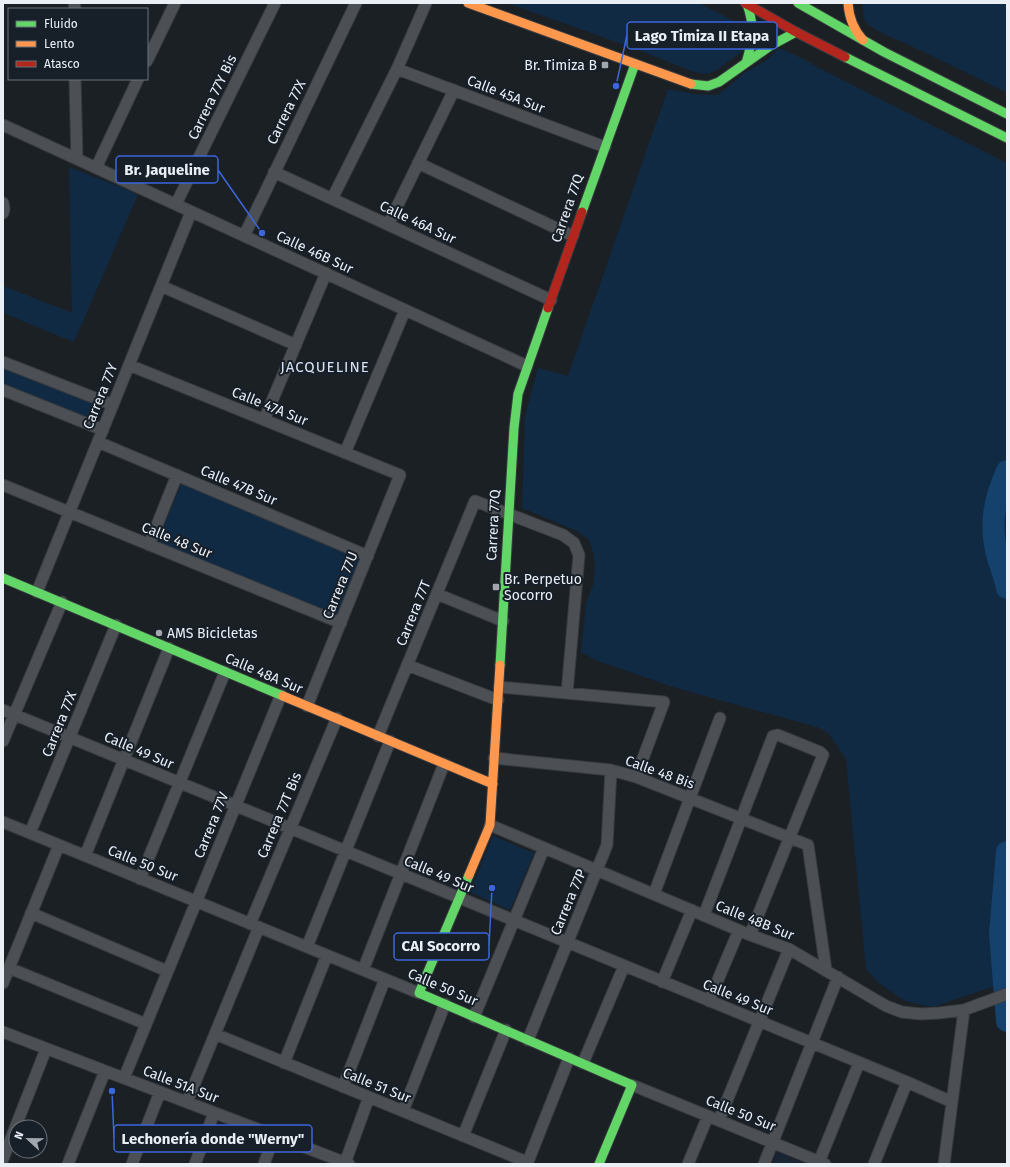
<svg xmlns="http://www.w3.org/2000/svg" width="1010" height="1167" font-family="'Fira Sans',sans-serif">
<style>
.built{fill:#192532}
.green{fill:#112a43}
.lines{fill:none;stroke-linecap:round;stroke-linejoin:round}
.river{stroke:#15426c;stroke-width:22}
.street-casing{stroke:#383b3f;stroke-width:13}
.fast-casing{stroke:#383b3f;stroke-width:11}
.slow-casing{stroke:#383b3f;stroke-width:11}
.jam-casing{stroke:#383b3f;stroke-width:11}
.street{stroke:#4c5054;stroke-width:11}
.fast{stroke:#63d668;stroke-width:9}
.slow{stroke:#ff974d;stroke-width:9}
.jam{stroke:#b3261e;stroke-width:9}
.poi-dot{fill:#a2a7ad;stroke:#171f29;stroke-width:1.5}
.labels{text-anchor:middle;stroke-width:4;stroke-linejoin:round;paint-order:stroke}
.poi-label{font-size:14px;fill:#eaeff6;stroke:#171f29;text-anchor:start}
.street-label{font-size:14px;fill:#eaeff6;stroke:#171f29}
.neighbourhood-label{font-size:15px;letter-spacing:1px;fill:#d7e2f0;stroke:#171f29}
.leader{fill:none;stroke:#3c66dc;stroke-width:1.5}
.callout-dot{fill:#3c66dc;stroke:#171f29;stroke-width:1.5}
.callout{fill:#171f29;stroke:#3c66dc;stroke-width:1.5}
.callout-label{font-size:15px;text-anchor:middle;font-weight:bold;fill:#eaeff6}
</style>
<rect width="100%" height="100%" fill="#1b2025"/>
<path class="built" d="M777,1152L806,1164H772Z"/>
<path class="green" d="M507,3H699L740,24L746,31L747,39L741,52L717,70L710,73L704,74L691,71L639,50Z
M863,3H1007V93C976,77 945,62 913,47C903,42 874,31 867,23C862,18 863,10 863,3Z
M779,48L806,60L817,67L1007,163V982L932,1007L905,1001L879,983L866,969L846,759L829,734L820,728L673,687L598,661L581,652L586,604L593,585L595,567L593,552L589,540L577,531L522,508L525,416L538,368L568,376L668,89L693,94L718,95L746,72L767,60Z
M69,167L138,194L74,342L3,313V286L72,313Z
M3,366L99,404L92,421L3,386Z
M182,482L361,557L337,616L157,542Z
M493,836L534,853L510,910L470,892Z"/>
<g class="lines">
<path class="river" d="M1007,471C994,500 989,526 998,558C1001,568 1005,577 1007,588
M1007,852L1000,933L1007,1021"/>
<g class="street-casing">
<path id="street" d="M74,3L75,9
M147,61L175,3
M397,69L605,147
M75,79L77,159
M3,125L527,366
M418,163L573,236
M96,168L138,79
M274,172L551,300
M332,199L397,69L426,3
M3,203L4,209L3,213
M176,204L275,3
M388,225L454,90
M244,236L356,3
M161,286L296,345
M3,362L113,405
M129,365L400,475L307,706
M3,390L103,430
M264,420L326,273
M98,442L368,556
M345,453L405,310
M3,485L341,623
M149,545L177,475
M37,592L191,212
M437,594L503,621
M407,665L498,700
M499,687L664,702L636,777
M3,710L907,1082L952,1102
M378,736L475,501L563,535L574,543L579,555L567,693
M3,741L62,602
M494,758L611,770L636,777L808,845L826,970
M3,822L419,993
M490,825L750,935L789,949L886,1006L902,1012L921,1014L939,1013L964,1010L1007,994
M30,833L116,625
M85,856L169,648
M140,879L225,672
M654,894L720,718
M31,913L167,971
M704,915L773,736L778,735L820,752L823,755L750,935
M250,924L337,718
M307,947L390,741
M9,968L146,1024
M363,970L444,764
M662,982L692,910
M3,983L59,845
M709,1001L739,930
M474,1017L544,848
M3,1032L349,1164
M215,1034L527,1162
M528,1040L607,845L611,770
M284,1063L327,955
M583,1063L624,966
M124,1078L281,695
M632,1085L825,1164
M343,1087L385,979
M187,1102L259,927
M403,1111L445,1004
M719,1120L789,949
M463,1136L506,1030
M3,1159L46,1049
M819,1162L859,1063
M345,1163L369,1097
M68,1164L105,1071
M132,1164L160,1092
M195,1164L214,1113
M264,1164L274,1136
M527,1164L569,1058
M688,1164L708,1116
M764,1164L838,977
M874,1164L907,1082
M944,1164L964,1010"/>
</g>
<g class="fast-casing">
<path id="fast" d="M798,3L884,52L1007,114
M845,57L1007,138
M746,63C753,40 755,27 747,4
M691,84L708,86L719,82L770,46L796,32
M582,212L635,64
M3,578L283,696
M500,665L514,428L518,394L548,308
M469,875L419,993L632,1085L599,1164"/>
</g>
<g class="slow-casing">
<path id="slow" d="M468,3L691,84
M848,3C849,18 853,29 863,40
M283,696L493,784
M469,875L490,825L500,665"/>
</g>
<g class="jam-casing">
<path id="jam" d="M745,3L796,32L845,57
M548,308L582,212"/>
</g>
<use href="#street" class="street"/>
<use href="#fast" class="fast"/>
<use href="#slow" class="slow"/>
<use href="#jam" class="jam"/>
</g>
<g class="poi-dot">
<rect x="601" y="61" width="8" height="8" rx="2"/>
<rect x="492" y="583" width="8" height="8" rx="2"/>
<circle cx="159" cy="633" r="4"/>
</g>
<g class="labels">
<g class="poi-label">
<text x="597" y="70" text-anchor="end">Br. Timiza B</text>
<text x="504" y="584">Br. Perpetuo<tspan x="504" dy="16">Socorro</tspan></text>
<text x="167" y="638">AMS Bicicletas</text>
</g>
<g class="street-label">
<text transform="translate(506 94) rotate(21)" y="5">Calle 45A Sur</text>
<text transform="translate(212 97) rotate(-64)" y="5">Carrera 77Y Bis</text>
<text transform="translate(286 112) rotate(-64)" y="5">Carrera 77X</text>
<text transform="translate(567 208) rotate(-71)" y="5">Carrera 77Q</text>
<text transform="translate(418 222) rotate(25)" y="5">Calle 46A Sur</text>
<text transform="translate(315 252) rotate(25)" y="5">Calle 46B Sur</text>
<text transform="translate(100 396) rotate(-68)" y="5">Carrera 77Y</text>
<text transform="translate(270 406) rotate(22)" y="5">Calle 47A Sur</text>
<text transform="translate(239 485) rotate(23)" y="5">Calle 47B Sur</text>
<text transform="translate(493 525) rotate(-87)" y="5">Carrera 77Q</text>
<text transform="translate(177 540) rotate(22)" y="5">Calle 48 Sur</text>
<text transform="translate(340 585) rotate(-68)" y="5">Carrera 77U</text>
<text transform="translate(413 613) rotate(-68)" y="5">Carrera 77T</text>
<text transform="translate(264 673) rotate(23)" y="5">Calle 48A Sur</text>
<text transform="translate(59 724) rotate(-68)" y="5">Carrera 77X</text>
<text transform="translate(139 750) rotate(23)" y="5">Calle 49 Sur</text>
<text transform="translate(660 772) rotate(20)" y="5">Calle 48 Bis</text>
<text transform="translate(279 815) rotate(-67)" y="5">Carrera 77T Bis</text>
<text transform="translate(211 825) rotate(-68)" y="5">Carrera 77V</text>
<text transform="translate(143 863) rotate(22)" y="5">Calle 50 Sur</text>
<text transform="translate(439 874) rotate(23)" y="5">Calle 49 Sur</text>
<text transform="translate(568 902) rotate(-67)" y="5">Carrera 77P</text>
<text transform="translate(755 920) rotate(22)" y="5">Calle 48B Sur</text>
<text transform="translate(443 987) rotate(23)" y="5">Calle 50 Sur</text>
<text transform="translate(738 997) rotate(22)" y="5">Calle 49 Sur</text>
<text transform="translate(181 1084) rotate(21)" y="5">Calle 51A Sur</text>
<text transform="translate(377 1085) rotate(22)" y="5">Calle 51 Sur</text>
<text transform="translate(741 1113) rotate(22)" y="5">Calle 50 Sur</text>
</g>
<g class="neighbourhood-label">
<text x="325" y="372">JACQUELINE</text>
</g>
</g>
<path class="leader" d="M616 86L627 35M262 233L218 170M492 888L489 946M112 1091L114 1138"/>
<g class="callout-dot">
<circle cx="616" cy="86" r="4"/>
<circle cx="262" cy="233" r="4"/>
<circle cx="492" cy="888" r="4"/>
<circle cx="112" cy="1091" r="4"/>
</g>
<g class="callout">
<rect x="627" y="22" width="150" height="27" rx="4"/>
<rect x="116" y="156" width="102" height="27" rx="4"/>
<rect x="394" y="933" width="95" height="27" rx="4"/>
<rect x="114" y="1125" width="198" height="27" rx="4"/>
</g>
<g class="callout-label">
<text x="702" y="41">Lago Timiza II Etapa</text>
<text x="167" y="175">Br. Jaqueline</text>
<text x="441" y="951">CAI Socorro</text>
<text x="213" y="1144">Lechonería donde "Werny"</text>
</g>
<rect width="1010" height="1167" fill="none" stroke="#eaeff6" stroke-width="8"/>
<rect x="8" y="8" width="140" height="72" fill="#171f29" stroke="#6b727b"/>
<rect x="16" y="21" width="20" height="6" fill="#63d668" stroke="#6b727b"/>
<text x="44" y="28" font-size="12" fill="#eaeff6">Fluido</text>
<rect x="16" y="41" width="20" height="6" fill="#ff974d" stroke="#6b727b"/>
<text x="44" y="48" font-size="12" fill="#eaeff6">Lento</text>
<rect x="16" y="61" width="20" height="6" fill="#b3261e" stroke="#6b727b"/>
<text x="44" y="68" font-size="12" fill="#eaeff6">Atasco</text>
<g transform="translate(28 1139) rotate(292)"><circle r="19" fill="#171f29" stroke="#6b727b"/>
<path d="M0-3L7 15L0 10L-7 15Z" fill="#a2a7ad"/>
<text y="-6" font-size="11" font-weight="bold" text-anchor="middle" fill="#eaeff6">N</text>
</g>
</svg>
